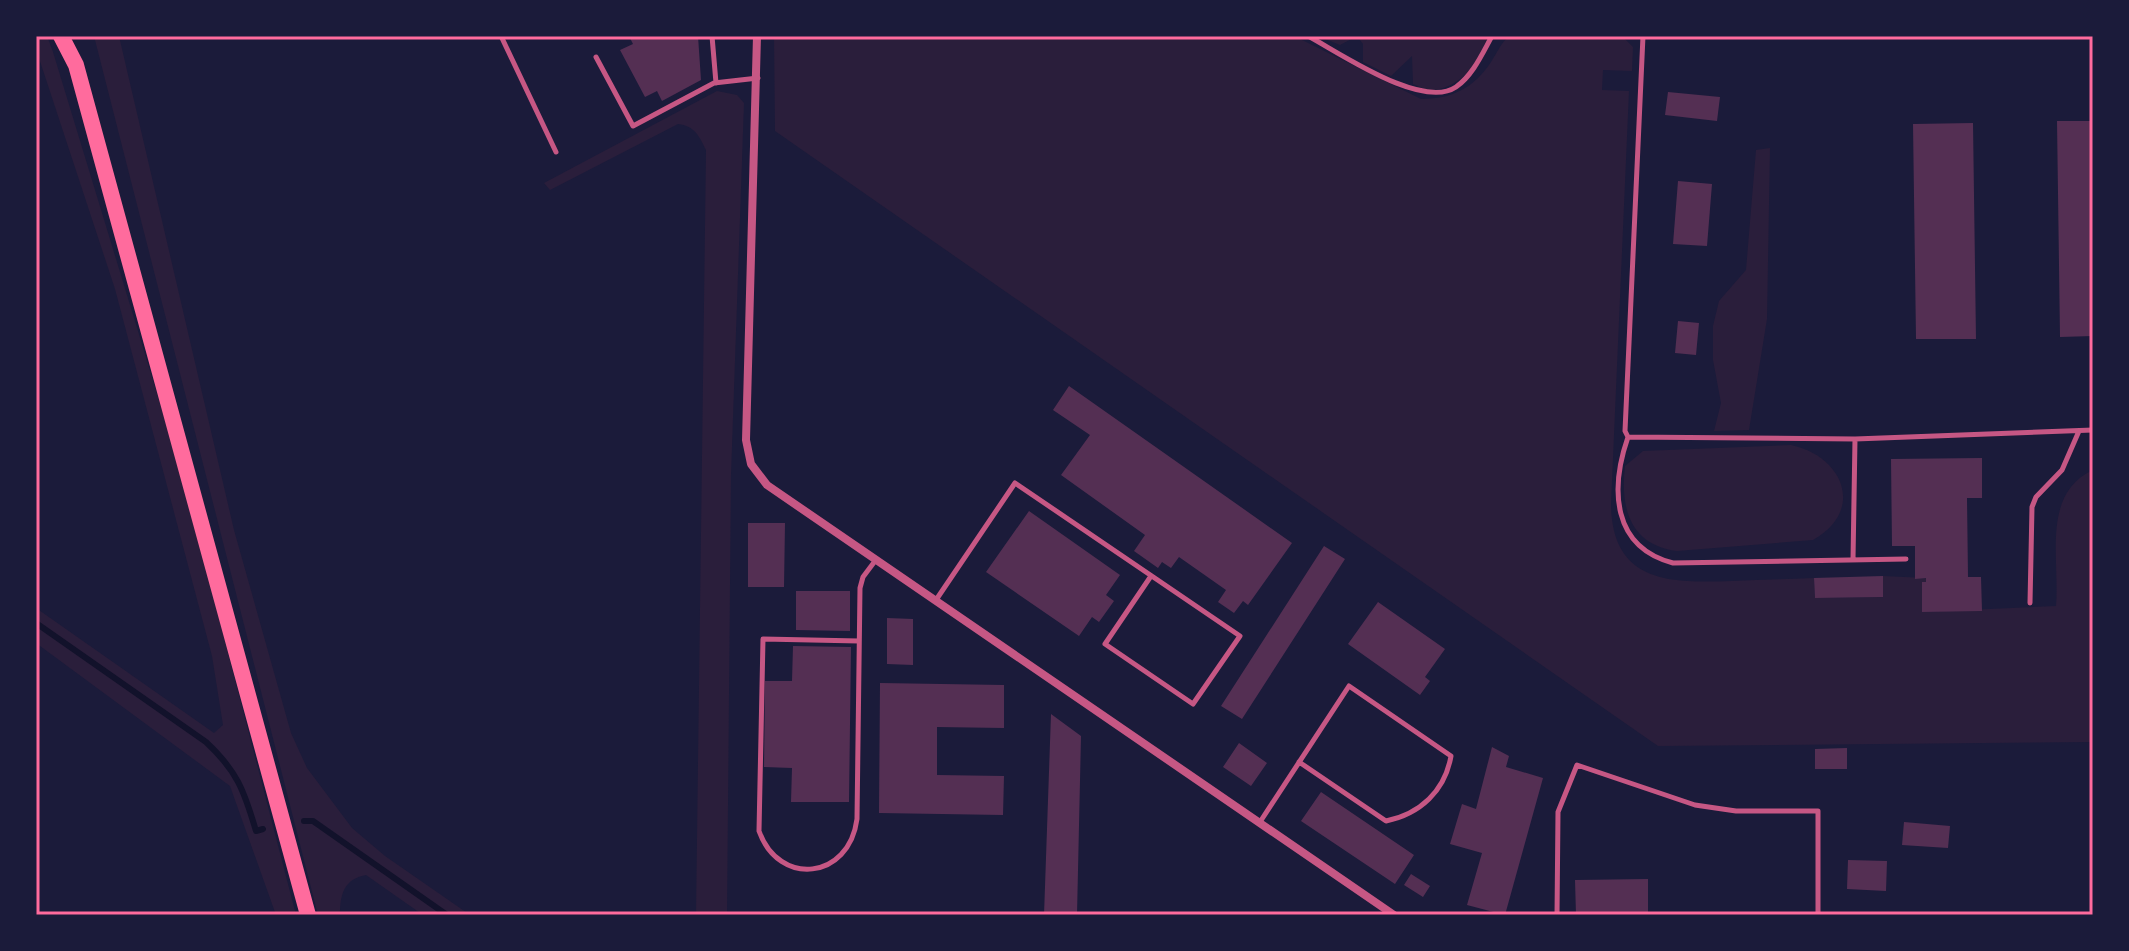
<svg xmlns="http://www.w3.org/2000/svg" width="2129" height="951" font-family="Lato,sans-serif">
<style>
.green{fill:#2a1e3b}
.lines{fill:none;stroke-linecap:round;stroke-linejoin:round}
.stream{stroke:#12122b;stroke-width:6}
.building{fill:#542f53}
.service{stroke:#c65784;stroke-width:5}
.minor{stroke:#c65784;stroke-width:8}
.primary{stroke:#ff6b9d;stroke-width:16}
.neatline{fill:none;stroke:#ff6b9d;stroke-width:3}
</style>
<rect width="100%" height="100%" fill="#1b1b3a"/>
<path class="green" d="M36,36H47L53,52L183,479L296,915H276L230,786L36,643V608L214,733L223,725L212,656L115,289L36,49Z
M94,36H119L234,530L291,733L307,768L352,828L385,856L470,915H423L366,875C344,879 340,894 340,915H318Z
M774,36H1294L1421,99C1452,99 1474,88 1491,62C1497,53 1501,42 1510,36H1622L1633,47L1632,71L1603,70L1602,90L1629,91L1611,504C1612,584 1671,583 1732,581C1760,580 1787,579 1814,578L1815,598L1883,597V576L1926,578V582L1922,583L1923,612L2056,606C2060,559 2041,494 2093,470V742L1658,746L775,131Z
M1318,36H1487V37C1479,66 1459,88 1429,91L1413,84L1412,56L1391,76L1363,62V44L1357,36L1340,45Z
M717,91L737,95L744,103L731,475L727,915H696L706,150C699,136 695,126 678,124L550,190L544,183Z
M1770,148L1767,319L1749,430L1714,431L1721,403L1713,360V326L1719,301L1746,270L1756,150Z
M1791,445C1843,456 1866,510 1813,540L1677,551C1630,545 1620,508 1625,466L1643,451Z"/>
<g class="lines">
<path class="stream" d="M36,623L206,742C237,771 244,790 256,831L263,829
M304,821H313L447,915"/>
</g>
<path class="building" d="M629,36H698L701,80L662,101L657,91L645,97L620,50L633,44Z
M1668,92L1720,97L1717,121L1665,115Z
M2057,121H2093V336L2060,337Z
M1973,123L1976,339H1916L1913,124Z
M1678,181L1712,184L1707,246L1673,244Z
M1678,321L1699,323L1696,355L1675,353Z
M1069,386L1292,543L1248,605L1243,601L1234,613L1218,602L1226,590L1179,557L1171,568L1162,562L1158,568L1134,551L1145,535L1061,475L1090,435L1053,410Z
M1982,458V498H1967L1968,577H1981L1982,611L1922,612V582H1926V578L1915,579V546H1892L1891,459Z
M1029,511L1120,575L1106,595L1114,601L1099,622L1092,617L1079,636L986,572Z
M748,523H785L784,587H748Z
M1324,546L1345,559L1242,719L1221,706Z
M1883,576V597L1815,598L1814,578Z
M796,591H850V631L796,630Z
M1378,602L1445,649L1425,677L1430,681L1420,695L1348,644Z
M887,618L913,619V665L887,664Z
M793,646L851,647L849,802H791L792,768L764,767L765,681H792Z
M880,683L1004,685V728L937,727V775L1004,776L1003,815L879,813Z
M1051,714L1081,736L1077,915H1044Z
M1239,743L1267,763L1251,786L1223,767Z
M1492,747L1509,756L1506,767L1543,778L1505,915L1467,905L1482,853L1450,844L1462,804L1476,809Z
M1847,748V769H1815V749Z
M1321,792L1414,855L1395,884L1301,821Z
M1904,822L1950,826L1948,848L1902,845Z
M1848,860L1887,861L1886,891L1847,889Z
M1411,874L1430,886L1423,897L1404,885Z
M1648,879V915H1576L1575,880Z"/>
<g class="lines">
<path class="service" d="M501,36L556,152
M712,36L716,83
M1308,36C1340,53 1422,110 1456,87C1473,75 1482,54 1492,36
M1643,36L1625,431L1628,437L1855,439L2093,430
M596,57L633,126L714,83L758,78
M1628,437C1610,489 1612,547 1673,563L1906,559
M1853,560L1855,439
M936,600L1015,483L1240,636L1193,704L1105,644L1151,576
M2030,603L2032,507L2036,497L2062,470L2079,431
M859,641L763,639L759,831C779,887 849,880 857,819L860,588L863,577L875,561
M1260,822L1349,686L1451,756C1445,791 1420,814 1386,821L1299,762
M1557,915L1558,812L1577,765L1695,805L1736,811H1818V915"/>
<path class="minor" d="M757,36L746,440L751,464L767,485L1394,915"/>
<path class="primary" d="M61,36L76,65L308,915"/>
</g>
<rect width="2129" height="951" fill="none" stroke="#1b1b3a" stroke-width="76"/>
<rect x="38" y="38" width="2053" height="875" class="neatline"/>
</svg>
